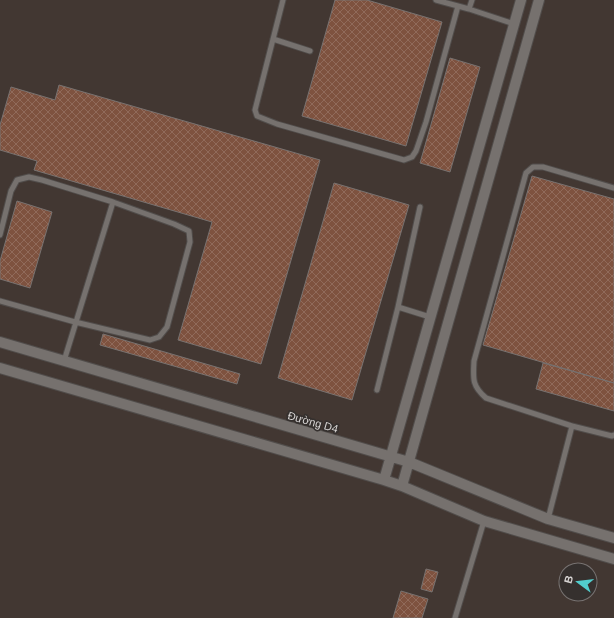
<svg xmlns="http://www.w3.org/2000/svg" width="614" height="618" font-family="Arial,sans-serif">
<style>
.built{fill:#423732;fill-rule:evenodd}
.building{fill:url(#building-cross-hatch);stroke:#787270}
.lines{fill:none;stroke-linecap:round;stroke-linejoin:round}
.service-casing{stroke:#514d4b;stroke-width:7}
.minor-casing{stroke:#514d4b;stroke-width:12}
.service{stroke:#76716e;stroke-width:5}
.minor{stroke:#76716e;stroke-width:10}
.labels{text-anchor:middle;stroke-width:3.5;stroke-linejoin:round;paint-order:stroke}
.street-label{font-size:11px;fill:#d9d6d5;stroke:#35302e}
</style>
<defs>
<pattern id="building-cross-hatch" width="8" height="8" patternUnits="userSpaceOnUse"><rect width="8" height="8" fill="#7e523f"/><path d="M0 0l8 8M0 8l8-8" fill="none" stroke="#906a5a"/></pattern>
</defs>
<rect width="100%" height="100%" fill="#35302e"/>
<path class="built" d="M0,0H614V618H0ZM566,570H590V594H566Z"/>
<path class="building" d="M335,0H367L442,22L406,146L302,116Z
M450,58L480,67L450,172L420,163Z
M59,85L320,160L261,364L178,340L212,222L34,170L37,161L0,150V125L11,87L55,100Z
M532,176L614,199V383L483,345Z
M334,183L409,205L352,400L278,378Z
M17,201L52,212L30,288L0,279V261Z
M103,334L240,374L237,384L100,345Z
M543,363L614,383V411L536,389Z
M426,569L438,572L432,592L421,589Z
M401,591L428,599L422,618H393Z"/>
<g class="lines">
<g class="service-casing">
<path id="service" d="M283,0L255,110L257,116L277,124L404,160L412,157L416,151L426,122L458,6
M436,0L469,9
M472,0L469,9L514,24
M273,39L310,51
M420,207L398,307L430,317
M0,235L11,191L17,180L29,177L42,180L113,202L174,224L189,231L190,242L167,327L159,337L150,340L75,322L0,301
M64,361L113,202
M377,390L398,307
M572,426L612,436L614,435
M548,519L572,426L486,398C472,386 473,379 474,361L526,173L533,167H543L614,188
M455,618L484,521"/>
</g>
<g class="minor-casing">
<path id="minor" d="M0,342L409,462L548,519L614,538
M0,368L384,480L402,486L484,521L614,559
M384,480L521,0
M402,486L539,0"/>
</g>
<use href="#service" class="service"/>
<use href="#minor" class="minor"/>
</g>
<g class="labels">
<g class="street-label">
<text transform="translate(313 422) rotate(16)" y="4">Đường D4</text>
</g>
</g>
<g transform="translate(578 582) rotate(285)"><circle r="19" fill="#35302e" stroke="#777271"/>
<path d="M0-3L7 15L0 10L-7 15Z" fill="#52cdcd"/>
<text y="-6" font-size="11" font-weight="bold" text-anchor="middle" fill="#d9d6d5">B</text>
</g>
</svg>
